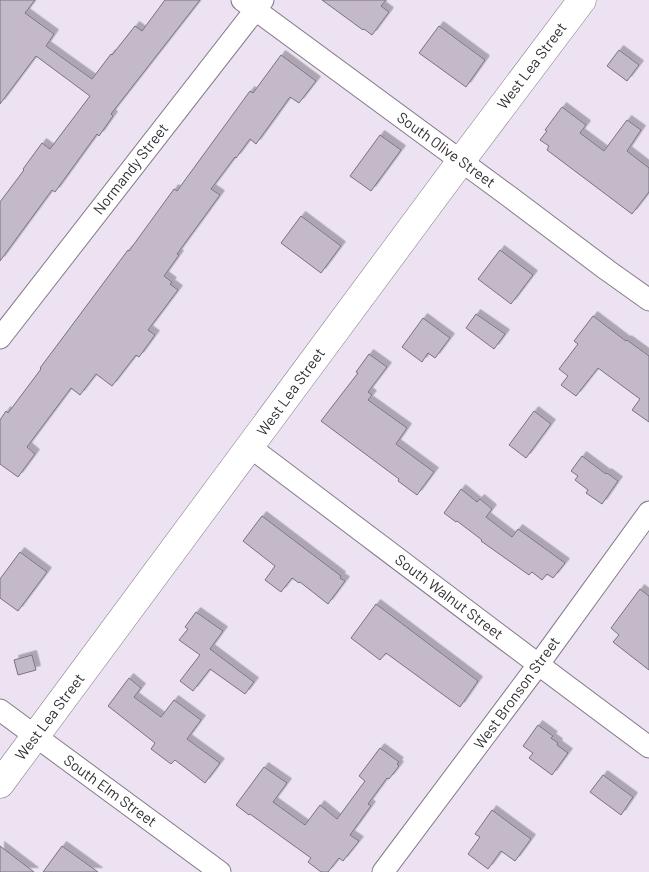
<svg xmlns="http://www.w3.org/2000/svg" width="649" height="872" font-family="Barlow,sans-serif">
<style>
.building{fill:#c3b9c8;stroke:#7b7280;filter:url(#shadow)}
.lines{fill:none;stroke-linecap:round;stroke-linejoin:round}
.street-casing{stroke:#847b89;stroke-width:23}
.secondary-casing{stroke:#847b89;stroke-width:29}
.street{stroke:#fff;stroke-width:21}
.secondary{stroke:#fff;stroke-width:28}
.labels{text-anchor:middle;stroke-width:5;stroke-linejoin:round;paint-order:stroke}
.street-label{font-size:15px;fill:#322e34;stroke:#fff}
</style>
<defs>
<filter id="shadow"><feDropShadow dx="4.5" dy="-4.5" stdDeviation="0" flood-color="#0004"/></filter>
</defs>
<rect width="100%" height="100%" fill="#ece2f2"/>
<path class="building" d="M0,0H35L25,13L54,34L46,46L92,79L111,54L112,55L135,26L142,31L165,0H200L111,114L113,116L99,136L97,134L55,192L52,190L0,261V202L24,170L23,169L42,143L50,149L90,96L36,56L0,104Z
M322,0H386L381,6L389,12L372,35L364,29L363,30Z
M439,26L485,60L466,87L419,53Z
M619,50L639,65L627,81L607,66Z
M281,55L316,81L299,103L290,97L256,144L250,139L236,158L235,157L211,189L220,195L177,254L179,255L164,276L172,282L170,284L178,290L148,330L155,335L139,357L136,355L112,386L96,374L80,395L71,388L27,447L35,454L18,477L0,464V420L6,411L8,413L41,369L40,368L67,332L128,250L129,251L174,189L177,191L250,91L253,93Z
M562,107L586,125L580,133L604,151L627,120L641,130L627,151L649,168V192L632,214L547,150L549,146L540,140L547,131L545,130Z
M380,135L401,150L371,191L350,176Z
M301,216L341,246L321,273L281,243Z
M500,250L533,275L511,304L478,279Z
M476,314L505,334L494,349L466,328Z
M593,316L626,341L627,340L649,356V422L632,410L640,399L598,368L576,396L561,385L568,376L559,369L578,344L574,341Z
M423,318L450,338L435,358L428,353L422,362L402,347Z
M369,354L387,367L368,392L372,395L368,400L407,428L396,444L434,472L417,495L398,481L399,479L321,421L358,373L356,372Z
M534,411L551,424L526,458L509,445Z
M582,456L606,474L607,473L618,481L602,504L586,493L588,490L575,480L578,476L571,471Z
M461,489L477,502L480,499L492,509L486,517L512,537L518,529L565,563L553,578L547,574L542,580L532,572L529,575L481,541L482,540L457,521L456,522L444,513Z
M262,516L341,576L340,578L345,581L328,604L300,582L299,583L292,578L281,592L265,580L275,566L243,541Z
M20,552L47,572L18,611L0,598V579Z
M640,589L649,596V670L613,642L619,635L611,628Z
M376,604L478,681L460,707L386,653L380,660L351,638Z
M196,612L223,631L210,649L254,682L245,694L210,669L193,691L180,681L200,655L179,640L188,629L185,627Z
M32,655L36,670L18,675L14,660Z
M129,678L141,688L134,697L161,717L174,700L201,720L187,739L220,763L205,783L175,760L171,764L151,749L155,743L108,706Z
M538,725L553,736L551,738L558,743L557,745L568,753L552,775L529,758L533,753L523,746Z
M380,748L399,762L397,764L399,766L389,779L387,778L368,804L371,806L350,835L359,841L343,861L339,858L328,872H321L308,862L311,858L250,814L249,815L236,805L264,767L287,783L273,802L305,825L320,805L337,819L365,781L359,776Z
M603,775L633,797L621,815L590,792Z
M492,810L531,839L515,861L501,851L488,869L468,854L480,837L475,834Z
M0,846L34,872H0Z
M62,846L98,872H43Z"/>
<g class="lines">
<g class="street-casing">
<path id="street" d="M242,0L510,197L607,270L649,300
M0,338L263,0
M250,447C383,547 515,648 649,747
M0,710L220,872
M383,872L538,665L649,512"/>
</g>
<g class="secondary-casing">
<path id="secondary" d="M0,784L461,161L582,0"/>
</g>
<use href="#street" class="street"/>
<use href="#secondary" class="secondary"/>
</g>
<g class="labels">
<g class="street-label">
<text transform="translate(532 66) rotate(-53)" y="5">West Lea Street</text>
<text transform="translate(446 150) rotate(36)" y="5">South Olive Street</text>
<text transform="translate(131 169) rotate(-52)" y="5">Normandy Street</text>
<text transform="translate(291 392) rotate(-54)" y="5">West Lea Street</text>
<text transform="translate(449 597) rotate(37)" y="5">South Walnut Street</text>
<text transform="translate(517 693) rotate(-54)" y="5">West Bronson Street</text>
<text transform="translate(50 717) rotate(-53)" y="5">West Lea Street</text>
<text transform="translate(110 791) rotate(36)" y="5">South Elm Street</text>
</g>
</g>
</svg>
